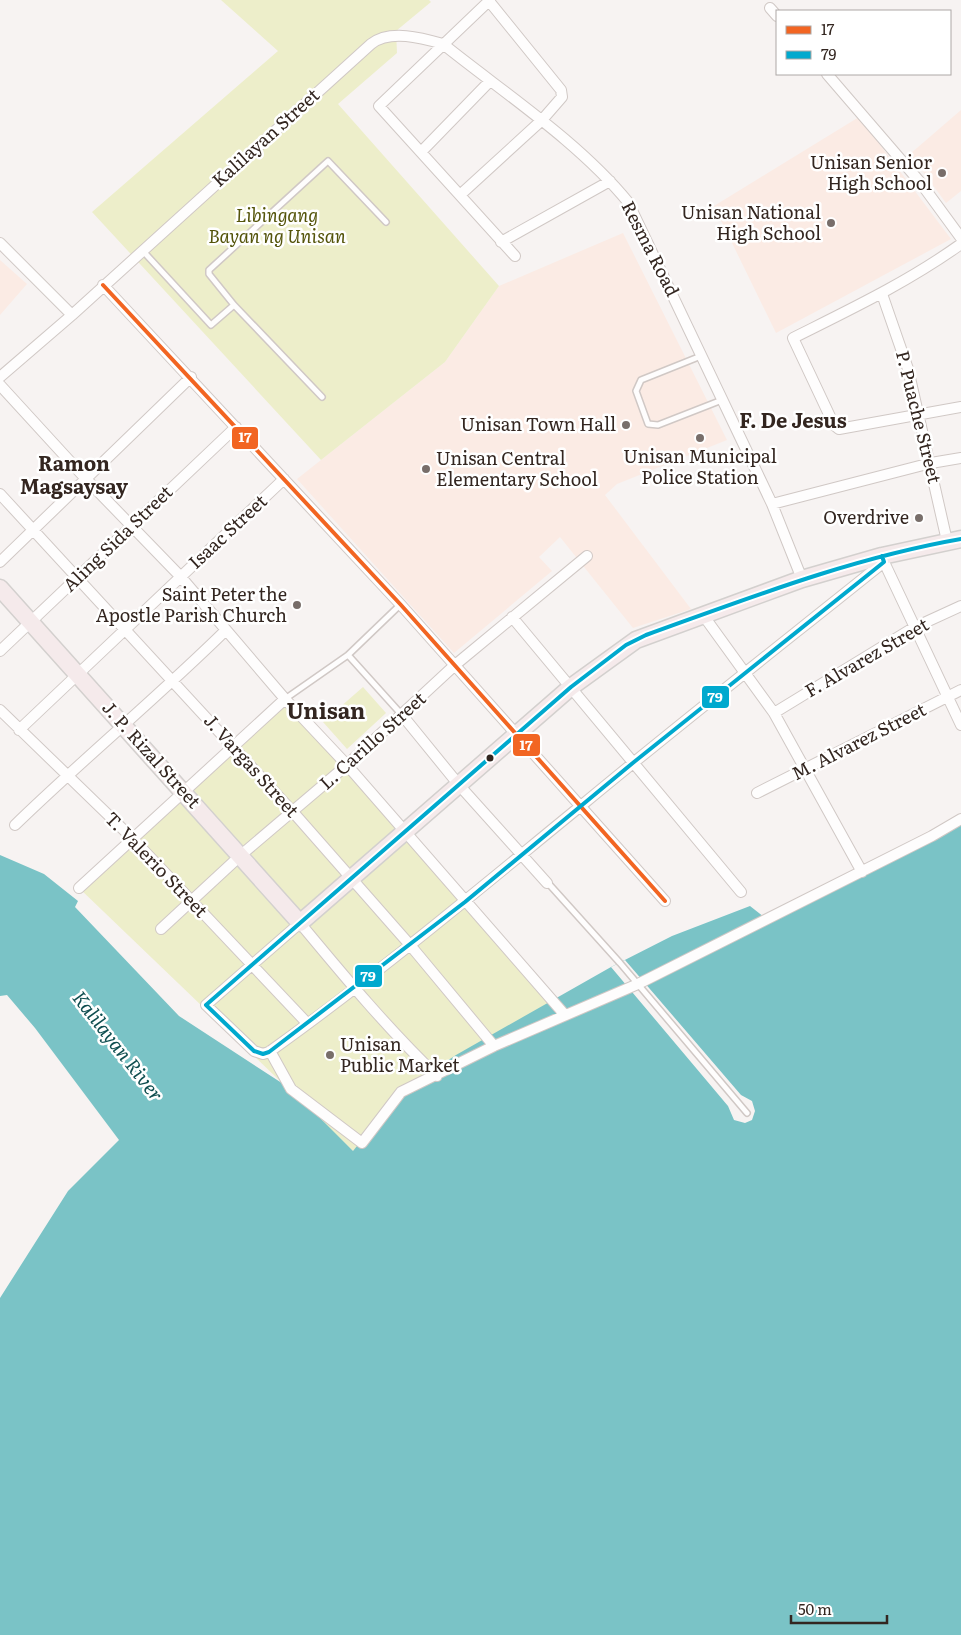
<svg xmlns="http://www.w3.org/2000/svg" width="961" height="1635" font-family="Literata,serif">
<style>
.built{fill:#fbebe4}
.green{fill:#edeeca}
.water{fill:#7ac3c6}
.pier{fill:#f7f3f2}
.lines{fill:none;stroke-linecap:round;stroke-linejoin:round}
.lane-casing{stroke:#d0c8c5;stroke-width:8}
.street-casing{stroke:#d0c8c5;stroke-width:12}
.primary-casing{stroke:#d3d0ce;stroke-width:19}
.lane{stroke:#fefdfd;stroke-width:5}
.street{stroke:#fefdfd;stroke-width:10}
.primary{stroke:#f5eaeb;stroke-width:16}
.bus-1-casing{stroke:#fff;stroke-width:8}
.bus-2-casing{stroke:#fff;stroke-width:8}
.bus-1{stroke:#f26522;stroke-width:4}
.bus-2{stroke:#00a9ce;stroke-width:4}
.poi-dot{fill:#786e6a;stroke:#fff;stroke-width:2}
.bus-dot{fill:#332620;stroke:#fff;stroke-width:2}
.labels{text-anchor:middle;stroke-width:5;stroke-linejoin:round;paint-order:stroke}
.street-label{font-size:18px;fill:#332620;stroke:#fff}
.poi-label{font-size:18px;fill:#332620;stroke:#fff;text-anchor:end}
.park-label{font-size:18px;font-style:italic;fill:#54540a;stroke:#fff}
.water-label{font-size:19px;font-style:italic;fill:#0f4e50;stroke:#fff}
.quarter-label{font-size:20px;font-weight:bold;fill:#332620;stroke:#fff}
.district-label{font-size:22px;font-weight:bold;fill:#332620;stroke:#fff}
.line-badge{stroke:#fff;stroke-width:2}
.badge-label{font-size:14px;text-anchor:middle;font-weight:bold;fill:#fff}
</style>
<rect width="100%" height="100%" fill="#f7f3f2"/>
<path class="built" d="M961,110V191L946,203L910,154Z
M859,117L951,239L776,333L714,206Z
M623,233L727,440L617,484L605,495L691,609L633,628L560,537L539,557L552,571L454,653L297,479L445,362L499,286Z
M0,260L27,284L0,315Z"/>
<path class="green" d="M221,0H429L431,2L396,31L397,53L338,104L499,286L445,362L321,460L92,212L278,51Z
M363,687L386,713L347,749L323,722Z
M285,699L565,1015L353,1151L79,888Z"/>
<path class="water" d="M961,821V1635H0V1298L68,1191L119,1140L35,1028L7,995L0,996V855L44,874L78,901L75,907L179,1016L291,1089L353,1151L401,1091L456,1055L611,967L672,936L750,906L768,920Z"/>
<path class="pier" d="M625,960L741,1095L752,1101L755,1111L752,1120L745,1123L734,1120L728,1106L611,967Z"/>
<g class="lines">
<g class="lane-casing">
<path id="lane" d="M142,250L211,325L234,305
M701,356L641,380L636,391L648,424L658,425L722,400
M322,397L234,305L209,274V270L328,161L386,222
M348,655L402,715
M285,699L348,655L400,605
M548,883L620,963L747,1113"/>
</g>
<g class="street-casing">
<path id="street" d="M490,0L379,106L515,256
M770,8L777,16
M827,74L920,182L961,238
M421,152L490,81
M460,195L542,120L562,97L561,90L489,1
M501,242L610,181
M0,243L72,315
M961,244C908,282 851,309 793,338L834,425L839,429L961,407
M103,285L401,605L665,901
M882,294L908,369L947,541
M0,377L72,315L371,44C390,29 422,38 443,44C504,93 579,142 628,202L772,504L802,579
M0,385L87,480L180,576L285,699L347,765L565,1015
M0,494L293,812L410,945L494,1046
M772,504L931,463L961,458
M0,562L191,377
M884,562L961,725
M703,615L774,713L862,872
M512,617L741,892
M0,651L236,427
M0,710L133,839L307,1023
M774,713L913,628L961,606
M402,715L459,785L547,883
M19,730L284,479
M757,793L961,690
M15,825C84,758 158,697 226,630
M79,888L285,699
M161,929L241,855L347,765L455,665L587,556
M270,1051L291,1089L362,1143L401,1092L494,1046L638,984L932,836L961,819
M437,1076C387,1028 344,976 300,923L206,1005L254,1051L263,1054L269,1052C377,975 479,889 582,805C682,722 783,643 884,562L882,556"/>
</g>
<g class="primary-casing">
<path id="primary" d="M0,588L300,923L571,687L636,640L802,579L882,556L961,539"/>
</g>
<use href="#lane" class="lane"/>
<use href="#street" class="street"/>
<use href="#primary" class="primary"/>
<g class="bus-1-casing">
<path id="bus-1" d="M103,285L401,605L665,901"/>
</g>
<g class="bus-2-casing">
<path id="bus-2" d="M882,556L884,562L634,762L465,902L269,1052L263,1054L254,1051L206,1005L571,687L626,645L646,635C749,598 852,558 961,539"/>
</g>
<use href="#bus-1" class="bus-1"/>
<use href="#bus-2" class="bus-2"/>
</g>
<g class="poi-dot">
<circle cx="942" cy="173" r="5"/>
<circle cx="831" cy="223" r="5"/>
<circle cx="626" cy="425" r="5"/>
<circle cx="700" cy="438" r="5"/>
<circle cx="426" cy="469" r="5"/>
<circle cx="919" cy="518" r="5"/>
<circle cx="297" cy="605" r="5"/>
<circle cx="330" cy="1055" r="5"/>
</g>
<circle class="bus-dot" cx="490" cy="758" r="4.5"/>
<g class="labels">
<g class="street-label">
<text transform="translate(266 138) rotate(-42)" y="6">Kalilayan Street</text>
<text transform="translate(650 249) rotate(63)" y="6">Resma Road</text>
<text transform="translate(918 417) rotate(76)" y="6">P. Puache Street</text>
<text transform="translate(228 532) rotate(-43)" y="6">Isaac Street</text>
<text transform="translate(118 539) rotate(-44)" y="6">Aling Sida Street</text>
<text transform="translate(867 658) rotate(-30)" y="6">F. Alvarez Street</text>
<text transform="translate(373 741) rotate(-42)" y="6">L. Carillo Street</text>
<text transform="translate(859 742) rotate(-27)" y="6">M. Alvarez Street</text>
<text transform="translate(151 755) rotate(48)" y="6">J. P. Rizal Street</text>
<text transform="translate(251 766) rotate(48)" y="6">J. Vargas Street</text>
<text transform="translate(156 865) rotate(46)" y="6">T. Valerio Street</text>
</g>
<g class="poi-label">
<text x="932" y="169">Unisan Senior<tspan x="932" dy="21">High School</tspan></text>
<text x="821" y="219">Unisan National<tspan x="821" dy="21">High School</tspan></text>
<text x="616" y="431">Unisan Town Hall</text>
<text x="700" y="463" text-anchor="middle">Unisan Municipal<tspan x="700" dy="21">Police Station</tspan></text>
<text x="436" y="465" text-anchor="start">Unisan Central<tspan x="436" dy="21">Elementary School</tspan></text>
<text x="909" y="524">Overdrive</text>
<text x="287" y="601">Saint Peter the<tspan x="287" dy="21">Apostle Parish Church</tspan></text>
<text x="340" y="1051" text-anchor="start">Unisan<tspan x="340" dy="21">Public Market</tspan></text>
</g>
<g class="park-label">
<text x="277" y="222">Libingang<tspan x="277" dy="21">Bayan ng Unisan</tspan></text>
</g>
<g class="water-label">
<text transform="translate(118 1046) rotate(52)" y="7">Kalilayan River</text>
</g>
<g class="quarter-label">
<text x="793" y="428">F. De Jesus</text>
<text x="74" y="471">Ramon<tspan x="74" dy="23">Magsaysay</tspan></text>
</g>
<g class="district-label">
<text x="326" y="719">Unisan</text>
</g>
</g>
<g class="line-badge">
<rect x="231" y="426" width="28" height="24" rx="5" fill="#f26522"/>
<rect x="701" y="685" width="29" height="24" rx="5" fill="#00a9ce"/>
<rect x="512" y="733" width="29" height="24" rx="5" fill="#f26522"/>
<rect x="354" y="964" width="29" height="24" rx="5" fill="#00a9ce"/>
</g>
<g class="badge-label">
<text x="245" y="442">17</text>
<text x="715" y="702">79</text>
<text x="526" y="750">17</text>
<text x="368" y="981">79</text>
</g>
<rect x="776" y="10" width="175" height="65" fill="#ffffff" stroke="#ada8a6"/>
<rect x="786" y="26" width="25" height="8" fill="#f26522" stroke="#ada8a6"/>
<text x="821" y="35" font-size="15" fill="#332620">17</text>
<rect x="786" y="51" width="25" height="8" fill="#00a9ce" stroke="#ada8a6"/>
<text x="821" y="60" font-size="15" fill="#332620">79</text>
<path d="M791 1615v8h96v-8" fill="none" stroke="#332620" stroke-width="2.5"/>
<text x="798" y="1615" font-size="15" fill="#332620" stroke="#ffffff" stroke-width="4" paint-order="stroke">50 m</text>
</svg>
